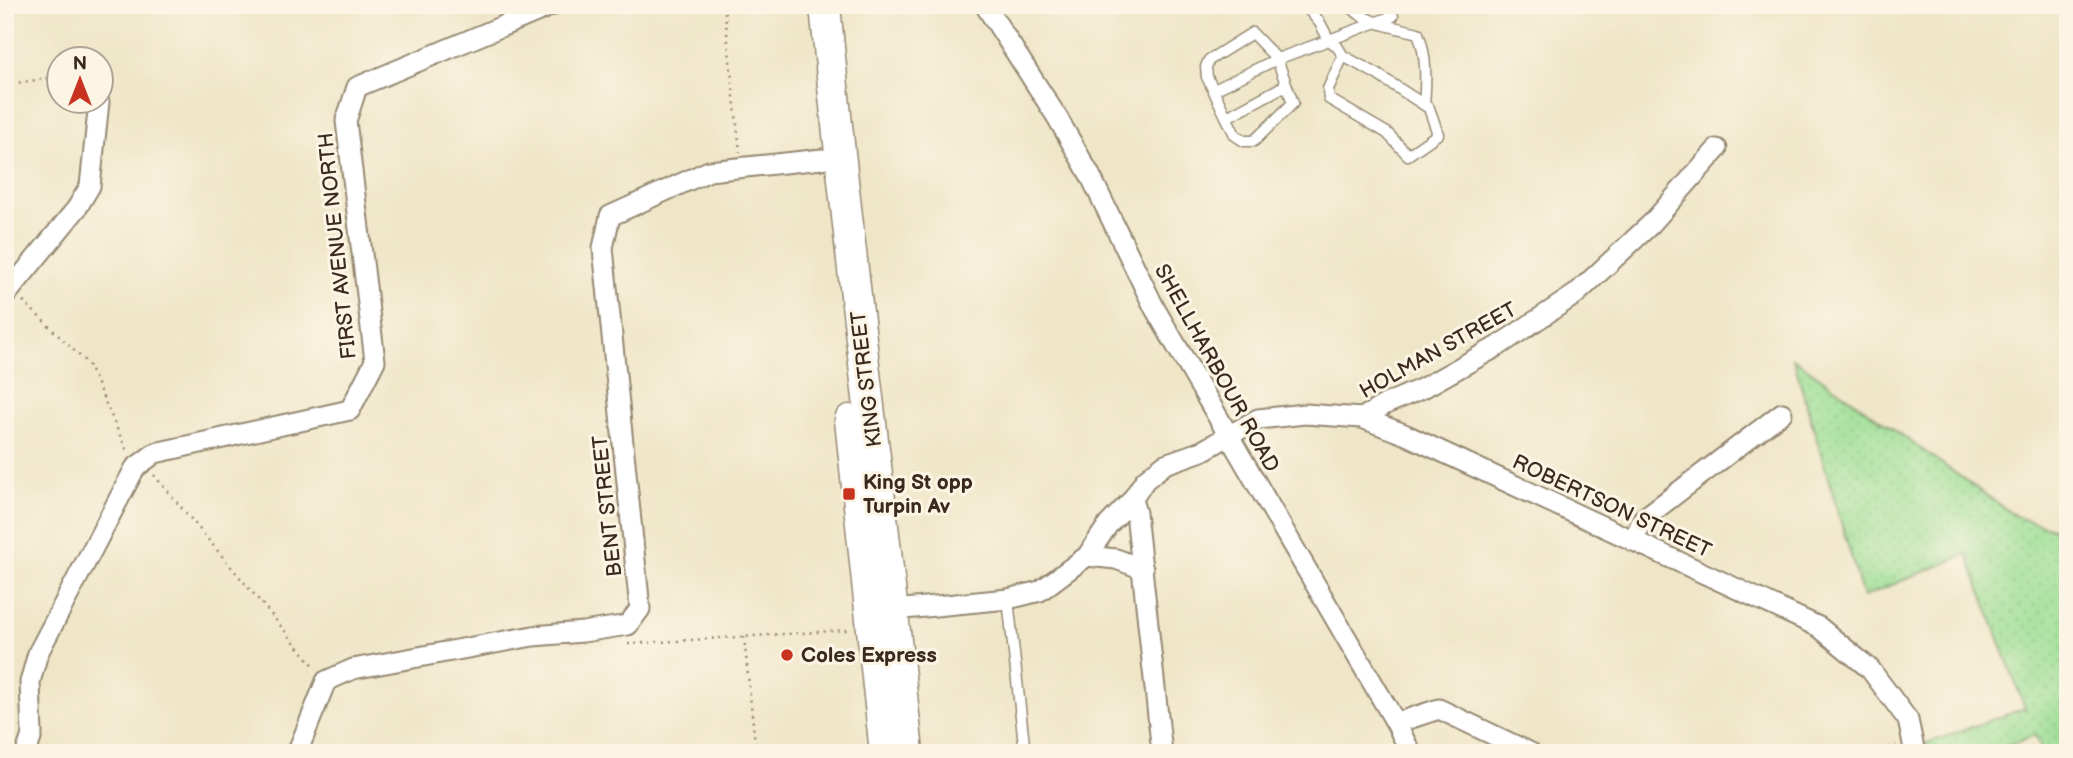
<svg xmlns="http://www.w3.org/2000/svg" width="2073" height="758" font-family="'Balsamiq Sans',sans-serif">
<style>
.grass{fill:url(#grass-dots);stroke:#6c845a;stroke-width:2}
.lines{fill:none;stroke-linecap:round;stroke-linejoin:round}
.lane-casing{stroke:#958873;stroke-width:13}
.street-casing{stroke:#958873;stroke-width:23}
.primary-casing{stroke:#958873;stroke-width:33}
.path{stroke:#958873;stroke-width:2.5;stroke-dasharray:2 5;stroke-linecap:butt}
.lane{stroke:#fff;stroke-width:10}
.street{stroke:#fff;stroke-width:19}
.primary{stroke:#fff;stroke-width:30}
.poi-dot{fill:#c8321e;stroke:#fcf5e5;stroke-width:2.5}
.labels{text-anchor:middle;stroke-width:6;stroke-linejoin:round;paint-order:stroke}
.street-label{font-size:21px;fill:#3b2a1e;stroke:#fcf5e5}
.poi-label{font-size:21px;font-weight:bold;fill:#3b2a1e;stroke:#fcf5e5;text-anchor:start}
</style>
<defs>
<pattern id="grass-dots" width="8" height="8" patternUnits="userSpaceOnUse" patternTransform="scale(1.75)"><rect width="8" height="8" fill="#9cde95"/><path d="M2 2h.1M6 6h.1" fill="none" stroke="#87bf80" stroke-width="1.8" stroke-linecap="round"/></pattern>
</defs>
<rect width="100%" height="100%" fill="#fcf5e5"/>
<filter id="ink" filterUnits="userSpaceOnUse"><feTurbulence type="fractalNoise" baseFrequency=".0143" numOctaves="2"/><feDisplacementMap in="SourceGraphic" scale="14" xChannelSelector="R" yChannelSelector="G"/><feConvolveMatrix kernelMatrix="1 2 1 2 8 2 1 2 1" color-interpolation-filters="sRGB"/></filter>
<filter id="wash" filterUnits="userSpaceOnUse"><feTurbulence type="fractalNoise" baseFrequency=".00686" numOctaves="4" result="noise"/><feDisplacementMap in="SourceGraphic" scale="28" xChannelSelector="R" yChannelSelector="G"/><feGaussianBlur stdDeviation="1.57" result="paint"/><feColorMatrix in="noise" values="0 0 0 0 0 0 0 0 0 0 0 0 0 0 0 0 0 1.4 0 .05"/><feComposite in="paint" operator="in"/></filter>
<g filter="url(#wash)">
<rect width="100%" height="100%" fill="#efe6c8"/>
<path class="grass" d="M1793,358L2017,517L2068,533V753H2043L2035,735L1990,753H1928L1924,744L2025,708L1967,554L1863,597Z"/>
</g>
<g filter="url(#ink)">
<g class="lines">
<g class="lane-casing">
<path id="lane" d="M1350,5C1363,24 1397,27 1418,33C1427,56 1426,80 1424,105
M1252,33L1277,59L1293,103L1254,141H1244L1235,135L1207,77L1206,67L1209,60Z
M1329,40L1337,46L1343,56L1375,73L1429,108L1438,134L1408,155L1387,133L1329,99L1328,89L1343,56
M1329,40L1393,16L1388,5
M1214,90L1277,59L1329,40L1320,23L1305,5
M1227,117L1286,85
M1008,599L1025,753"/>
</g>
<g class="street-casing">
<path id="street" d="M985,5L1057,117L1090,175L1155,309L1396,723L1411,753
M5,296L77,208L90,186L99,102
M1362,418L1386,404L1423,388L1498,346L1576,294L1652,223L1717,149
M1132,500L1136,513L1162,753
M1633,541L1643,519L1782,413
M1087,556L1116,559L1143,569
M887,619L894,610L1008,599L1040,591L1087,556L1108,525L1132,500L1145,480L1165,464L1202,451L1258,419L1305,414L1362,418L1404,434L1819,627L1870,669L1908,720L1915,753
M1396,723L1439,709L1531,753
M26,753L32,735L30,682L38,653L135,468L155,453L350,410L375,361L346,121L357,87L553,5
M297,753L326,681L353,669L533,636L583,632L628,625L640,609L603,248L610,216L709,171L822,159"/>
</g>
<g class="primary-casing">
<path id="primary" d="M825,5C848,255 883,503 908,753
M850,420L885,753"/>
</g>
<path class="path" d="M724,5L740,152
M1985,14L1991,5
M5,85L60,76
M23,301L88,364L127,451
M154,475L316,668
M744,637L756,753
M628,644L848,630
M1876,753L1896,745"/>
<use href="#lane" class="lane"/>
<use href="#street" class="street"/>
<use href="#primary" class="primary"/>
</g>
</g>
<g class="poi-dot">
<rect x="842" y="487" width="14" height="14" rx="3.5"/>
<circle cx="787" cy="655" r="7"/>
</g>
<g class="labels">
<g class="street-label">
<text transform="translate(337 246) rotate(-96)" y="7">FIRST AVENUE NORTH</text>
<text transform="translate(1438 350) rotate(-29)" y="7">HOLMAN STREET</text>
<text transform="translate(1217 368) rotate(61)" y="7">SHELLHARBOUR ROAD</text>
<text transform="translate(866 379) rotate(-97)" y="7">KING STREET</text>
<text transform="translate(607 506) rotate(-96)" y="7">BENT STREET</text>
<text transform="translate(1612 506) rotate(25)" y="7">ROBERTSON STREET</text>
</g>
<g class="poi-label">
<text x="863" y="489">King St opp<tspan x="863" dy="24">Turpin Av</tspan></text>
<text x="801" y="662">Coles Express</text>
</g>
</g>
<rect width="2073" height="758" fill="none" stroke="#fcf5e5" stroke-width="28"/>
<g transform="translate(80 80)"><circle r="33" fill="#fcf5e5" stroke="#afa495" stroke-width="2"/>
<path d="M0-5L12 26L0 18L-12 26Z" fill="#c8321e"/>
<text y="-10" font-size="19" font-weight="bold" text-anchor="middle" fill="#3b2a1e">N</text>
</g>
</svg>
